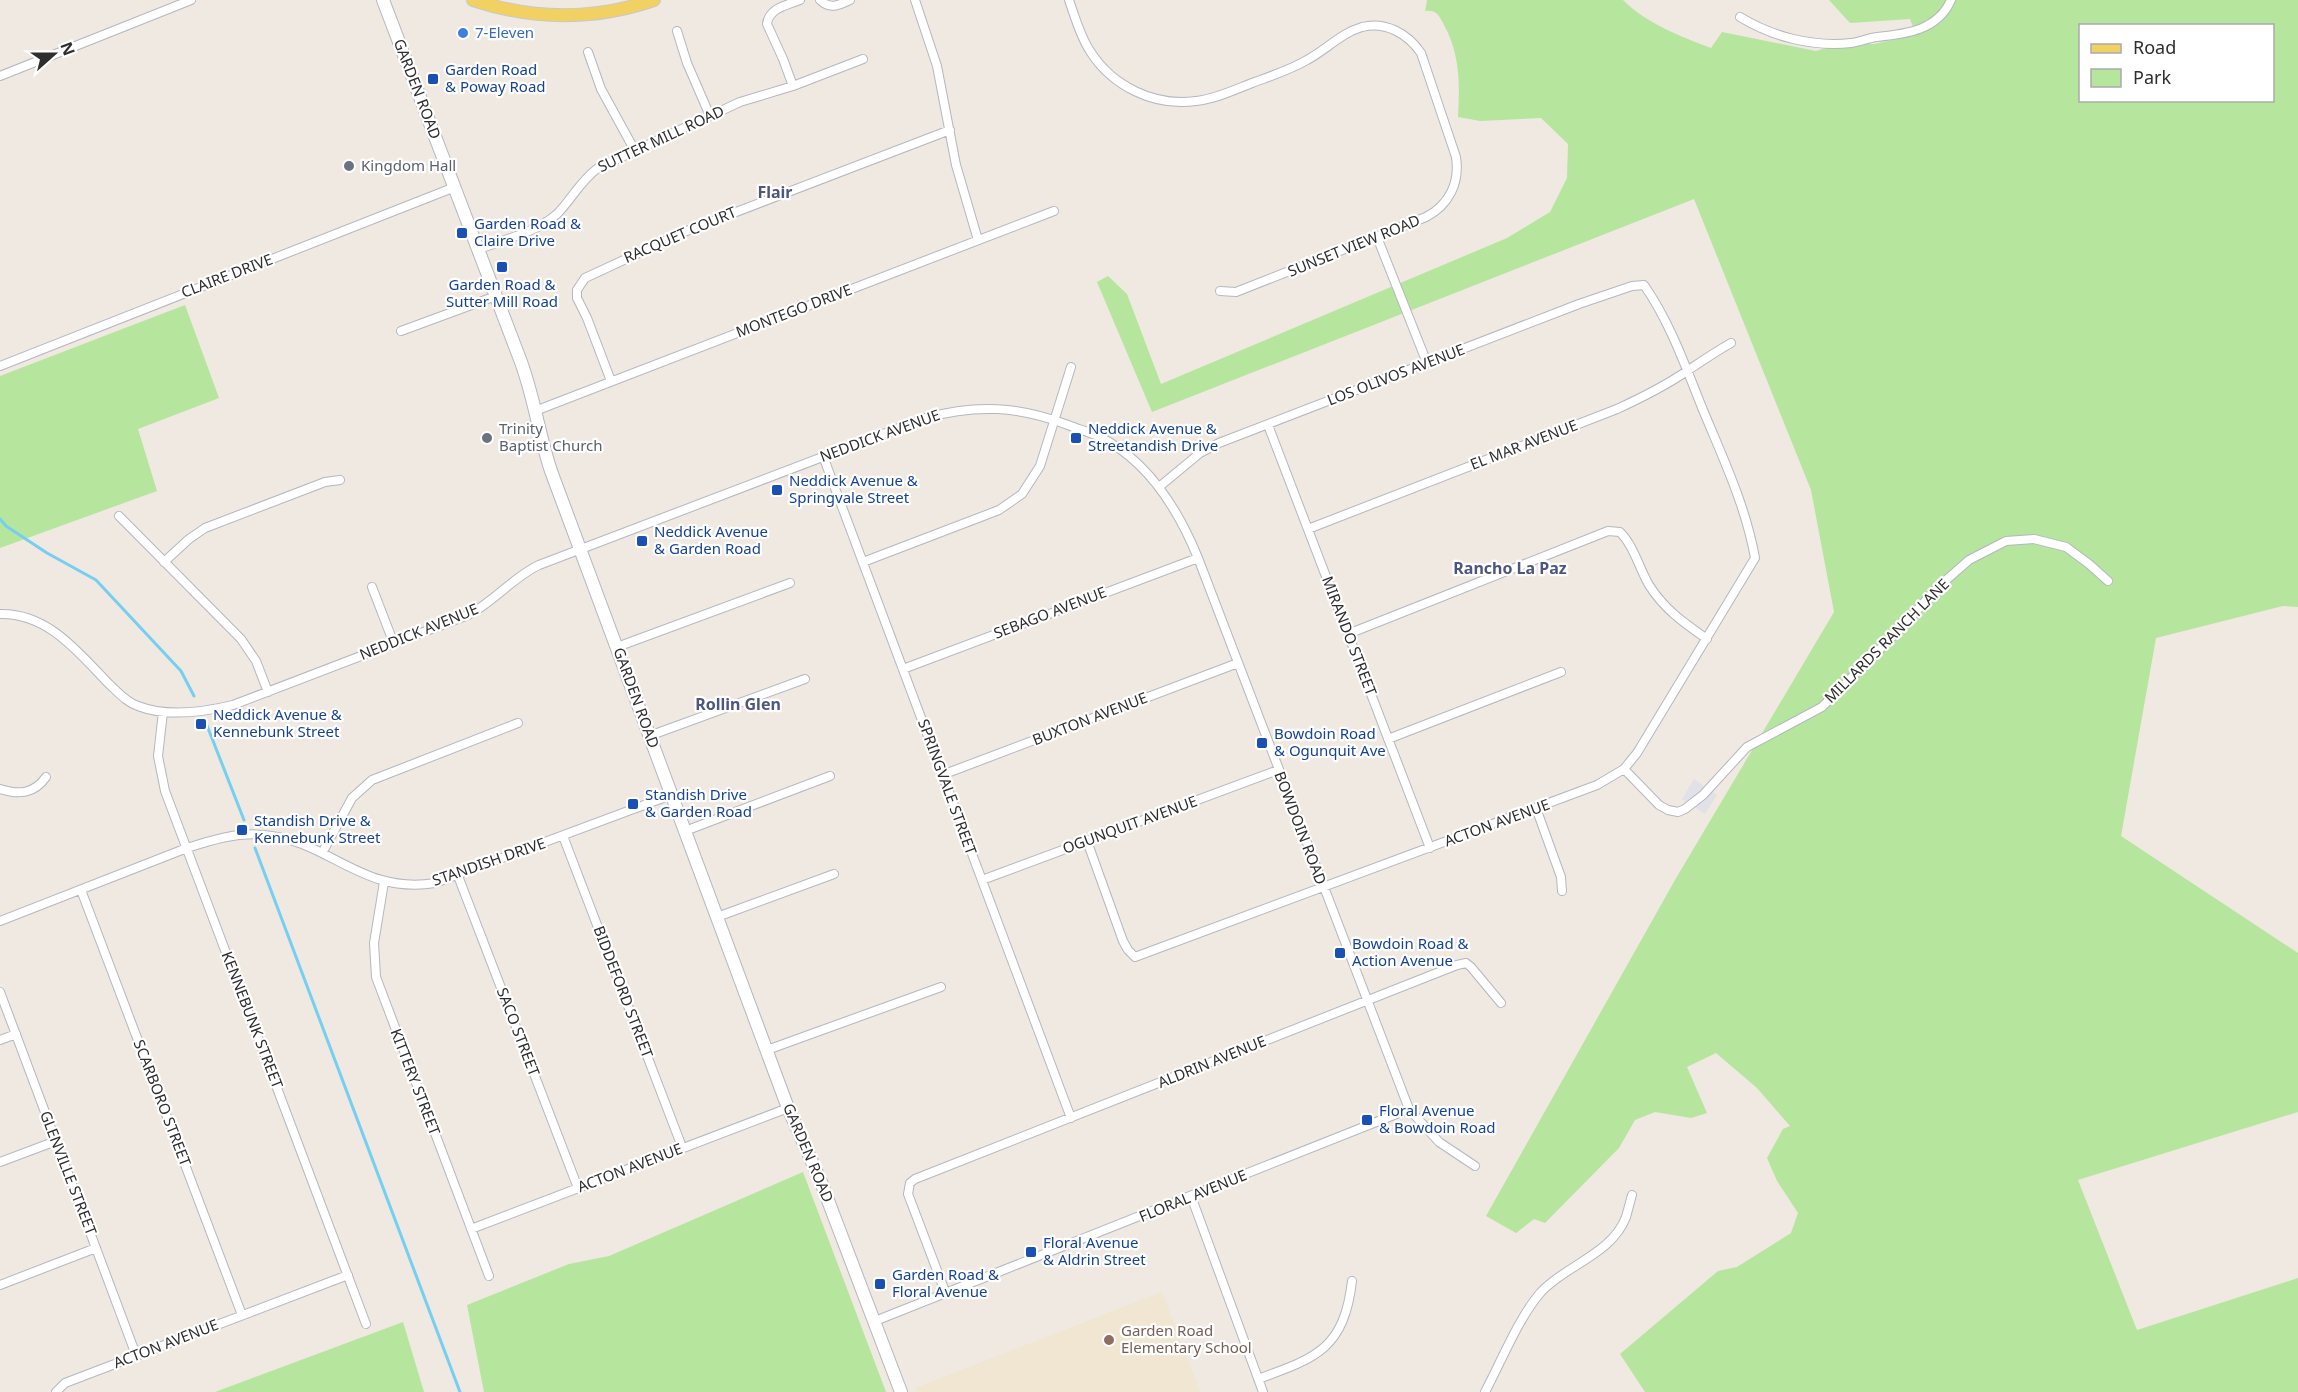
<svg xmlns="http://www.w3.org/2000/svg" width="2298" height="1392" font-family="'Noto Sans',sans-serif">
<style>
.industrial{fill:#e3e1e8}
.education{fill:#f0e6d1}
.green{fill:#b6e59e;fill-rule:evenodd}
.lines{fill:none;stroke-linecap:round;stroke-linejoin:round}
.stream{stroke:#75cff0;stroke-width:3}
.street-casing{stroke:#b4b7c1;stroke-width:10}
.secondary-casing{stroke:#b4b7c1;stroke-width:14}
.primary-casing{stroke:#c9c9c9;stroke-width:14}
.street{stroke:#fff;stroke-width:8}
.secondary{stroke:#fff;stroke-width:12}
.primary{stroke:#f2d163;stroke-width:12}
.shop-dot{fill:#3f7fe0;stroke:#fff;stroke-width:2}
.transit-dot{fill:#1a4fb4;stroke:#fff;stroke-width:2}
.worship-dot{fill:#6b7280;stroke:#fff;stroke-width:2}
.education-dot{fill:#8d6e63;stroke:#fff;stroke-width:2}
.labels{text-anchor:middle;stroke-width:4.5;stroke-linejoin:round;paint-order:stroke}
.shop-label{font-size:15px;fill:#366cbe;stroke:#fff;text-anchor:start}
.transit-label{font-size:15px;fill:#164399;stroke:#fff;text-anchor:start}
.street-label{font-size:15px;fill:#2e2e2e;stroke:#fff}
.worship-label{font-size:15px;fill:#5b616d;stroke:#fff;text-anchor:start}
.education-label{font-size:15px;fill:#785e54;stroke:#fff;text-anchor:start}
.neighbourhood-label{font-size:16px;font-weight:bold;fill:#4d5680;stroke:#fff}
</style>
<rect width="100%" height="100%" fill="#efe9e1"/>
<path class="industrial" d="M1694,779L1717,795L1705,814L1682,799Z"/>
<path class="education" d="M1162,1292L1200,1392H916L915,1388Z"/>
<path class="green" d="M1427,0H1623C1647,24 1680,36 1711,48L1722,32L1816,51L1841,44H1874L1916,35L1910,19L1850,23L1829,0H2298V607L2283,606L2156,638L2121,836L2298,953V1112L2078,1180L2137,1330L2298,1278V1392H1645L1620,1354L1718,1271L1737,1267L1791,1233L1798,1213L1777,1181L1767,1158L1783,1129L1790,1126L1757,1088L1716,1053L1687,1067L1707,1113L1691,1118L1655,1112L1635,1120L1619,1148L1545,1223L1534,1219L1516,1233L1486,1216L1675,880L1834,612L1811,490L1694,199L1152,412L1097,282L1108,276L1127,294L1161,384L1507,238L1550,212L1567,178L1568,144L1541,118L1480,121L1458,117C1460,83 1460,53 1443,23C1438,14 1436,10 1425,11ZM2080,26H2272V100H2080Z
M185,305L219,398L138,429L157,491L0,548V376Z
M803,1172L886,1392H484L467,1305L569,1264L609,1256Z
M403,1322L424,1392H215Z"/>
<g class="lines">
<path class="stream" d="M0,519L6,526L47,553L96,580L181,671L194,696
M206,723L244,820
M255,848L460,1392"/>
<g class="street-casing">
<path id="street" d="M820,0C830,10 839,5 850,0
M915,0L937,66L956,165L978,240
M1069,0C1075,17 1080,36 1090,51C1112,86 1154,107 1196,101C1215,99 1234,90 1252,83C1271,76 1290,70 1307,60C1326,50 1341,33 1362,27C1386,21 1408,34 1421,53L1456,157C1460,183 1449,205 1426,217L1236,292L1220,291
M1740,17C1773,37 1812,47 1851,43C1860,42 1868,38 1877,37C1907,34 1938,30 1951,0
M677,31L687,63L710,116
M588,52L601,89L635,151
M0,76L191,0
M793,86L783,59L767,24C769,8 787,5 800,0
M1377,237L1427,363
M479,249C503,240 537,232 557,214C572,199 580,181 598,168L740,102L793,86L863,59
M401,331L496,296
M0,366L455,187
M611,381L587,318L577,298V290L585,278L684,232L950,130
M535,411L1054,211
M1268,425L1430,848
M823,456L1071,1118
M119,516L241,639L256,661L268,692
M1308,529L1617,409C1641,398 1665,386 1687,371C1702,361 1715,352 1731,343
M164,562L189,539L205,528L325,482L340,480
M863,562L999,510L1022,494L1040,466L1071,367
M372,587L394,644
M0,614C48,613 78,652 109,684C118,692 126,702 138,706C166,717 204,712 233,705L468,615C494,602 513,577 539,565L925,418C976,404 1019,406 1068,425C1078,429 1089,432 1098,436C1148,460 1178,509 1198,558L1409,1109L1439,1142L1475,1166
M1348,634L1608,531L1620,532C1634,546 1639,568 1649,585C1664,609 1684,623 1707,639
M617,647L790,583
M903,669L1198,558
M163,712L158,756L165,791L366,1324
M649,736L805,679
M1388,739L1561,672
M1624,769L1659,805L1668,810L1678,812L1685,809L1703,795L1747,747L1822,707L1903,626L1936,589L1969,560L2006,541L2034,539L2066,547L2089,564L2108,581
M942,775L1238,663
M0,789C19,795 34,794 46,777
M1536,808L1561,877L1562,891
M685,831L830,776
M563,836L682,1147
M1087,841L1123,941L1128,950L1135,957L1597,785L1624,769L1637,753L1755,558C1746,507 1723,458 1703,410C1686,368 1670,322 1644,285L1632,286L1579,304L1219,443L1200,453L1159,487
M322,853L352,798L372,780L518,723
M458,876L578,1188
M982,880L1278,770
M384,882L374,943L376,977L489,1276
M81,890L242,1315
M717,917L834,874
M0,921L187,848C212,840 237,832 264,835C329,840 361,895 435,883L671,795
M0,992L136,1355
M0,1040L16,1034
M767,1050L941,987
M0,1162L56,1141
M1191,1196L1263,1392
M471,1229L788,1108
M0,1285L96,1248
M946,1294L908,1194L910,1183L915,1179L1457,965L1466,963L1471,967L1501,1003
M875,1321L1409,1109
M1258,1379C1316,1358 1344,1349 1352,1281
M56,1392L65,1383L348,1275
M1485,1392C1501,1362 1519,1317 1541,1292C1566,1265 1612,1254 1626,1217C1628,1210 1630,1202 1632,1195"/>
</g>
<g class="secondary-casing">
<path id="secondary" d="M383,0L521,362C534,397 539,435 551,471L788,1108L821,1182L901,1392"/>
</g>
<g class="primary-casing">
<path id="primary" d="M473,0C533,20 595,20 654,0"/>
</g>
<use href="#street" class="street"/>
<use href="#secondary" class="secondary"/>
<use href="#primary" class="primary"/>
</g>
<circle class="shop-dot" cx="463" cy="33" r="6"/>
<g class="transit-dot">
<rect x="427" y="73" width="12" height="12" rx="3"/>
<rect x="456" y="227" width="12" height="12" rx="3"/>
<rect x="496" y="261" width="12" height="12" rx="3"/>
<rect x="1070" y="432" width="12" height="12" rx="3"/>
<rect x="771" y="484" width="12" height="12" rx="3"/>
<rect x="636" y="535" width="12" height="12" rx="3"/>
<rect x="195" y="718" width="12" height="12" rx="3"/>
<rect x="1256" y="737" width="12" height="12" rx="3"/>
<rect x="627" y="798" width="12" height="12" rx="3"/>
<rect x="236" y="824" width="12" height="12" rx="3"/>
<rect x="1334" y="947" width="12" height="12" rx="3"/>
<rect x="1361" y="1114" width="12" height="12" rx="3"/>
<rect x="1025" y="1246" width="12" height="12" rx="3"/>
<rect x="874" y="1278" width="12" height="12" rx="3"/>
</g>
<g class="worship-dot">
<circle cx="349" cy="166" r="6"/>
<circle cx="487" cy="438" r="6"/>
</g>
<circle class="education-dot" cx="1109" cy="1340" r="6"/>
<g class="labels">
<g class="shop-label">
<text x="475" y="38">7-Eleven</text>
</g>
<g class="transit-label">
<text x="445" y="75">Garden Road<tspan x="445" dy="17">&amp; Poway Road</tspan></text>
<text x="474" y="229">Garden Road &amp;<tspan x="474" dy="17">Claire Drive</tspan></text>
<text x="502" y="290" text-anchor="middle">Garden Road &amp;<tspan x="502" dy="17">Sutter Mill Road</tspan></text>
<text x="1088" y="434">Neddick Avenue &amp;<tspan x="1088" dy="17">Streetandish Drive</tspan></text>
<text x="789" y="486">Neddick Avenue &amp;<tspan x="789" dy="17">Springvale Street</tspan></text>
<text x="654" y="537">Neddick Avenue<tspan x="654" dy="17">&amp; Garden Road</tspan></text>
<text x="213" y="720">Neddick Avenue &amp;<tspan x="213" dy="17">Kennebunk Street</tspan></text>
<text x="1274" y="739">Bowdoin Road<tspan x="1274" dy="17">&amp; Ogunquit Ave</tspan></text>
<text x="645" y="800">Standish Drive<tspan x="645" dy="17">&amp; Garden Road</tspan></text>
<text x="254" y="826">Standish Drive &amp;<tspan x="254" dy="17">Kennebunk Street</tspan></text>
<text x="1352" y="949">Bowdoin Road &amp;<tspan x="1352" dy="17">Action Avenue</tspan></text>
<text x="1379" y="1116">Floral Avenue<tspan x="1379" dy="17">&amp; Bowdoin Road</tspan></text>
<text x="1043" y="1248">Floral Avenue<tspan x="1043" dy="17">&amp; Aldrin Street</tspan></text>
<text x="892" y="1280">Garden Road &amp;<tspan x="892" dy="17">Floral Avenue</tspan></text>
</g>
<g class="street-label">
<text transform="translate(417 89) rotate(69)" y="5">GARDEN ROAD</text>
<text transform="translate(661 139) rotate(-25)" y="5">SUTTER MILL ROAD</text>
<text transform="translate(680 235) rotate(-23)" y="5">RACQUET COURT</text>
<text transform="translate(1354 246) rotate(-22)" y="5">SUNSET VIEW ROAD</text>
<text transform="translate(227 276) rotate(-21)" y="5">CLAIRE DRIVE</text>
<text transform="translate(794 311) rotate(-21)" y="5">MONTEGO DRIVE</text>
<text transform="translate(1396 375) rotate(-21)" y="5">LOS OLIVOS AVENUE</text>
<text transform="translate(880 436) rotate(-20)" y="5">NEDDICK AVENUE</text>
<text transform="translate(1524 445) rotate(-21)" y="5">EL MAR AVENUE</text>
<text transform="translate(1050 613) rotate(-21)" y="5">SEBAGO AVENUE</text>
<text transform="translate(419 632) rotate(-22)" y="5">NEDDICK AVENUE</text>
<text transform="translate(1349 636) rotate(69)" y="5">MIRANDO STREET</text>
<text transform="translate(1887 641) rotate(-45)" y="5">MILLARDS RANCH LANE</text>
<text transform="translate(636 698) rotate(70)" y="5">GARDEN ROAD</text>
<text transform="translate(1090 719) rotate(-21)" y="5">BUXTON AVENUE</text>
<text transform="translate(947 787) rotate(70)" y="5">SPRINGVALE STREET</text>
<text transform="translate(1497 823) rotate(-20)" y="5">ACTON AVENUE</text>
<text transform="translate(1130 825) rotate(-20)" y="5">OGUNQUIT AVENUE</text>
<text transform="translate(1300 828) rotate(69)" y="5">BOWDOIN ROAD</text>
<text transform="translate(489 862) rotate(-19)" y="5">STANDISH DRIVE</text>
<text transform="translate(623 992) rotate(69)" y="5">BIDDEFORD STREET</text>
<text transform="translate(252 1020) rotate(69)" y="5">KENNEBUNK STREET</text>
<text transform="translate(518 1032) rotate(69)" y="5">SACO STREET</text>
<text transform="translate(1212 1062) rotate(-22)" y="5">ALDRIN AVENUE</text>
<text transform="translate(415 1082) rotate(69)" y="5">KITTERY STREET</text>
<text transform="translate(162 1103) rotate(69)" y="5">SCARBORO STREET</text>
<text transform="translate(808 1153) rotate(67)" y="5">GARDEN ROAD</text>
<text transform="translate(630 1168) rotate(-21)" y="5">ACTON AVENUE</text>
<text transform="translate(68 1173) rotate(69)" y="5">GLENVILLE STREET</text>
<text transform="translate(1193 1196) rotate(-22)" y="5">FLORAL AVENUE</text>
<text transform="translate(166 1344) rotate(-21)" y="5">ACTON AVENUE</text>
</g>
<g class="worship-label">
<text x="361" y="171">Kingdom Hall</text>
<text x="499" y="434">Trinity<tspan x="499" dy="17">Baptist Church</tspan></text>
</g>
<g class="education-label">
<text x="1121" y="1336">Garden Road<tspan x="1121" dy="17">Elementary School</tspan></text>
</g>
<g class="neighbourhood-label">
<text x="775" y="198">Flair</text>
<text x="1510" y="574">Rancho La Paz</text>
<text x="738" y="710">Rollin Glen</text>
</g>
</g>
<rect x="2079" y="24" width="195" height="78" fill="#ffffff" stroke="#ababab" stroke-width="1.5"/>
<rect x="2091" y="44" width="30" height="9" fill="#f2d163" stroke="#ababab" stroke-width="1.5"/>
<text x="2133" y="54" font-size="18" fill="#2e2e2e">Road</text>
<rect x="2091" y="69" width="30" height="18" fill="#b6e59e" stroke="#ababab" stroke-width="1.5"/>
<text x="2133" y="84" font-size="18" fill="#2e2e2e">Park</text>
<g transform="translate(54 54) rotate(69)" stroke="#ffffff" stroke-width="4.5" paint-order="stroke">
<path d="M0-4.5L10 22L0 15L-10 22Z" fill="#2e2e2e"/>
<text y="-9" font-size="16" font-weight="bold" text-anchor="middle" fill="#2e2e2e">N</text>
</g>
</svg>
